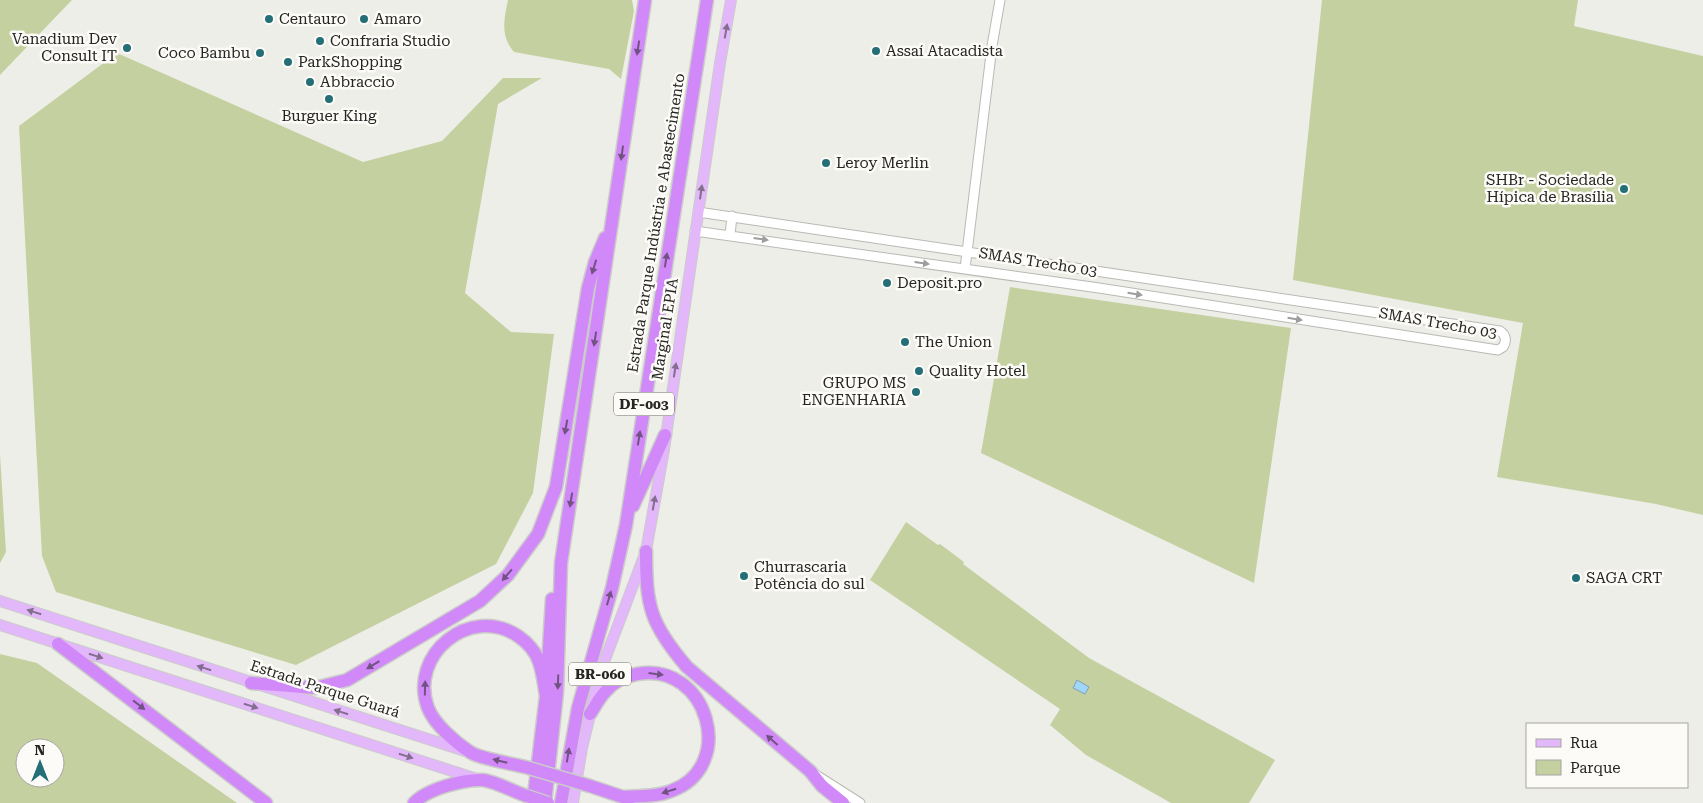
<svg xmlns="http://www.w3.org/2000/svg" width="1703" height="803" font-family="'Roboto Serif',serif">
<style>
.green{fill:#c4d0a0;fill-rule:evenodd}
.water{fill:#a1d6f8;stroke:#7ca1b8}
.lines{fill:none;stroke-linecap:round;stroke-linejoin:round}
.minor-casing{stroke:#b9b9b5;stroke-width:11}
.major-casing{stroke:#cbcbca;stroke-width:12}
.highway-casing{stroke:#cbcbca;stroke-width:15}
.minor{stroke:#fff;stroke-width:9}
.major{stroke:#e3b8fb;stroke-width:10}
.highway{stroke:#d188f9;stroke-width:12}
.highway-bridge-casing{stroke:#cbcbca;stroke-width:15;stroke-linecap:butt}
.highway-bridge{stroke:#d188f9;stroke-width:12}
.oneway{fill:#846e8f}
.oneway2{fill:#725283}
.oneway3{fill:#9d9d9c}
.poi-dot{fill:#246e77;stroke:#fcfbf7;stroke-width:2}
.labels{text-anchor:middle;stroke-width:5;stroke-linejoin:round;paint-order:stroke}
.shield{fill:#fcfbf7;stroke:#666563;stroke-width:1}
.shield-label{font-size:14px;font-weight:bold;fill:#252523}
.poi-label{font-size:15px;fill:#252523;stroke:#fcfbf7;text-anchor:start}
.street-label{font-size:15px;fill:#252523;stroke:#fcfbf7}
</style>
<rect width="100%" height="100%" fill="#eeeee9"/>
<path class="green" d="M0,0H72L0,75Z
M508,0H632L634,11L621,79L609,69L514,52C500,36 504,19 508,0Z
M1322,0H1578L1574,26L1703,56V515L1656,504L1497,477L1523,323L1293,280Z
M117,53L363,162L442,141L503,78H542L498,104L465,293L511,332L554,334L533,493L496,564L296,665L56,592L42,556L19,126Z
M1010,287L1291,328L1254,583L981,453Z
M0,454L6,552L0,563Z
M906,522L938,545L940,544L964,562L963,564L1089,658L1275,760L1249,803H1171L1086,755L1050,725L1060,709L870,580Z
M0,654L37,663L237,803H0ZM25,748H55V778H25Z"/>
<path class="water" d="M1077,680L1089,687L1085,694L1073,688Z"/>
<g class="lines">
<g class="minor-casing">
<path id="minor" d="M695,231L1099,288L1498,350L1503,347C1507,341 1506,335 1500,331L698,212
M730,235L732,216
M965,269L992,46L1000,0
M816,775L860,803"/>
</g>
<g class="major-casing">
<path id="major" d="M0,601L465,751
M0,625L477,779
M573,803L582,748L601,670L646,551L664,450L720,63L731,0"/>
</g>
<g class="highway-casing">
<path id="highway" d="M633,506L665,435
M646,551C646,606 650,624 687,667L810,771L822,786L843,803
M58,644L266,803
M251,683L315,688L347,680L480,601L508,575L538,534L556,487L588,288L595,262L605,238
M590,714C595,707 599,698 605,692C613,682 625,676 637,674C708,661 738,767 671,791C656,797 638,796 622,797
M529,768C515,764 480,759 470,752C456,743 434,724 428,708C408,655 470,604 518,636C527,642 536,652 539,662C543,673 544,685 546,696
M590,786L629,799
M414,803C427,789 464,779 483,780C497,782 514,792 527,796
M533,803L546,696L552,599
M545,803L557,692L561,563L645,0
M561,803L578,708L612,588L626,525L707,0"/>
</g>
<use href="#minor" class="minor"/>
<use href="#major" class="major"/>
<use href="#highway" class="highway"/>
<g class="highway-bridge-casing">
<path id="highway-bridge" d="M529,768L590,786
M527,796L548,803"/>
</g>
<use href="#highway-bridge" class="highway-bridge"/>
</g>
<defs><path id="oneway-solid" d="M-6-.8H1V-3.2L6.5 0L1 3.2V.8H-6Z" transform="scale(1.25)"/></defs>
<g class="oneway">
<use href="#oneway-solid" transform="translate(726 31) rotate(-80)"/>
<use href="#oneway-solid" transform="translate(701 192) rotate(-82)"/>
<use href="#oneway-solid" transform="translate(675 370) rotate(-81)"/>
<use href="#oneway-solid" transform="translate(654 503) rotate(-80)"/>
<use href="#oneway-solid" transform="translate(34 612) rotate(-163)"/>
<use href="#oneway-solid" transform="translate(96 656) rotate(18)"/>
<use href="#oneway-solid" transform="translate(204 668) rotate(-162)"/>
<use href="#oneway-solid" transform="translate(251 706) rotate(18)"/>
<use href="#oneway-solid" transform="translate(341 712) rotate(-162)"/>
<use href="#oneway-solid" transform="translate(406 756) rotate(18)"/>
</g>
<g class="oneway2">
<use href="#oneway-solid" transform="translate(638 48) rotate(99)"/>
<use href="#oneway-solid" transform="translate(622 153) rotate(98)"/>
<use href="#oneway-solid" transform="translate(666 260) rotate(-81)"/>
<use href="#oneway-solid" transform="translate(594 267) rotate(107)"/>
<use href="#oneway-solid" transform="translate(595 339) rotate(99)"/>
<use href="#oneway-solid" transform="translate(566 427) rotate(100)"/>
<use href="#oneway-solid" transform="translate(639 438) rotate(-81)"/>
<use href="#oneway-solid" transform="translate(571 500) rotate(99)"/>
<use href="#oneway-solid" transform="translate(507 575) rotate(131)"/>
<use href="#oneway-solid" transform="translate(609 598) rotate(-74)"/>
<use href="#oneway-solid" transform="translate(373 665) rotate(149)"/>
<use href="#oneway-solid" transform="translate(656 674) rotate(7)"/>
<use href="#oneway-solid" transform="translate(558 682) rotate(92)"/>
<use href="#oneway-solid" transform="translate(425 688) rotate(-89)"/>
<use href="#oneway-solid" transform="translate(139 705) rotate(38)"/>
<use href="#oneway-solid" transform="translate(772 740) rotate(-139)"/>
<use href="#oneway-solid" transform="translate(568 755) rotate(-81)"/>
<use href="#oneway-solid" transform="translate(500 761) rotate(-166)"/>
<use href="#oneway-solid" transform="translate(669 791) rotate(162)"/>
</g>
<g class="oneway3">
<use href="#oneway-solid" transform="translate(761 239) rotate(8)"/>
<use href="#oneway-solid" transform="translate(922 263) rotate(8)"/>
<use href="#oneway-solid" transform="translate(1135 294) rotate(9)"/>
<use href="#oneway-solid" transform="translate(1295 319) rotate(9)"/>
</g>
<g class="poi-dot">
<circle cx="269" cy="19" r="5"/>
<circle cx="364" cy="19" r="5"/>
<circle cx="320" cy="41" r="5"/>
<circle cx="127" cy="48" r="5"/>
<circle cx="876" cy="51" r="5"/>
<circle cx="260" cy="53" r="5"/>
<circle cx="288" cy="62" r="5"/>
<circle cx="310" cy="82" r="5"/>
<circle cx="329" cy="99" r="5"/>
<circle cx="826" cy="163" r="5"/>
<circle cx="1624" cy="189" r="5"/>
<circle cx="887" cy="283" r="5"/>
<circle cx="905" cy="342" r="5"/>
<circle cx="919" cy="371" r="5"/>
<circle cx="916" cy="392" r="5"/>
<circle cx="744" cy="576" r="5"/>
<circle cx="1576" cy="578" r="5"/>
</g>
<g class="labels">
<g class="shield">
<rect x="614" y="392.5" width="60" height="23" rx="4"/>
<rect x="569" y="662.5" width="62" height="23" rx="4"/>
</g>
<g class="shield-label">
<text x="644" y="409">DF-003</text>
<text x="600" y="679">BR-060</text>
</g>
<g class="poi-label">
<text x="279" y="24">Centauro</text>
<text x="374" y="24">Amaro</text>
<text x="117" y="44" text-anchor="end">Vanadium Dev<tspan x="117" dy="17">Consult IT</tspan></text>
<text x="330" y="46">Confraria Studio</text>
<text x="886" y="56">Assaí Atacadista</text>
<text x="250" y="58" text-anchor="end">Coco Bambu</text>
<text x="298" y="67">ParkShopping</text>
<text x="320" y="87">Abbraccio</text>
<text x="329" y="121" text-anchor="middle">Burguer King</text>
<text x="836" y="168">Leroy Merlin</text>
<text x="1614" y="185" text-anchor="end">SHBr - Sociedade<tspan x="1614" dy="17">Hípica de Brasília</tspan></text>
<text x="897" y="288">Deposit.pro</text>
<text x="915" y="347">The Union</text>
<text x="929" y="376">Quality Hotel</text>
<text x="906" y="388" text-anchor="end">GRUPO MS<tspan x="906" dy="17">ENGENHARIA</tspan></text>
<text x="754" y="572">Churrascaria<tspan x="754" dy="17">Potência do sul</tspan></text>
<text x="1586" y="583">SAGA CRT</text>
</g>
<g class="street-label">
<text transform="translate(656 223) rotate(-81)" y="5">Estrada Parque Indústria e Abastecimento</text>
<text transform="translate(1038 262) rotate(9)" y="5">SMAS Trecho 03</text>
<text transform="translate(1438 323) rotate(10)" y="5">SMAS Trecho 03</text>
<text transform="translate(665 329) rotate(-81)" y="5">Marginal EPIA</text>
<text transform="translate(325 689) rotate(18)" y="5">Estrada Parque Guará</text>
</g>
</g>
<rect x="1526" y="723" width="162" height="65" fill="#fcfbf7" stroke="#a6a5a2"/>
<rect x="1536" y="739" width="25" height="8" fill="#e3b8fb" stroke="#a6a5a2"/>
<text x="1570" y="748" font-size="15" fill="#252523">Rua</text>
<rect x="1536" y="760" width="25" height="15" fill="#c4d0a0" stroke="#a6a5a2"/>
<text x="1570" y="773" font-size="15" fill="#252523">Parque</text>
<g transform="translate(40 763)"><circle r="24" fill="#fcfbf7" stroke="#a6a5a2"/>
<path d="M0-4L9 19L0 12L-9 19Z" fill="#246e77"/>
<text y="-8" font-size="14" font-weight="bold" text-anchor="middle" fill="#252523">N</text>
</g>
</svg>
